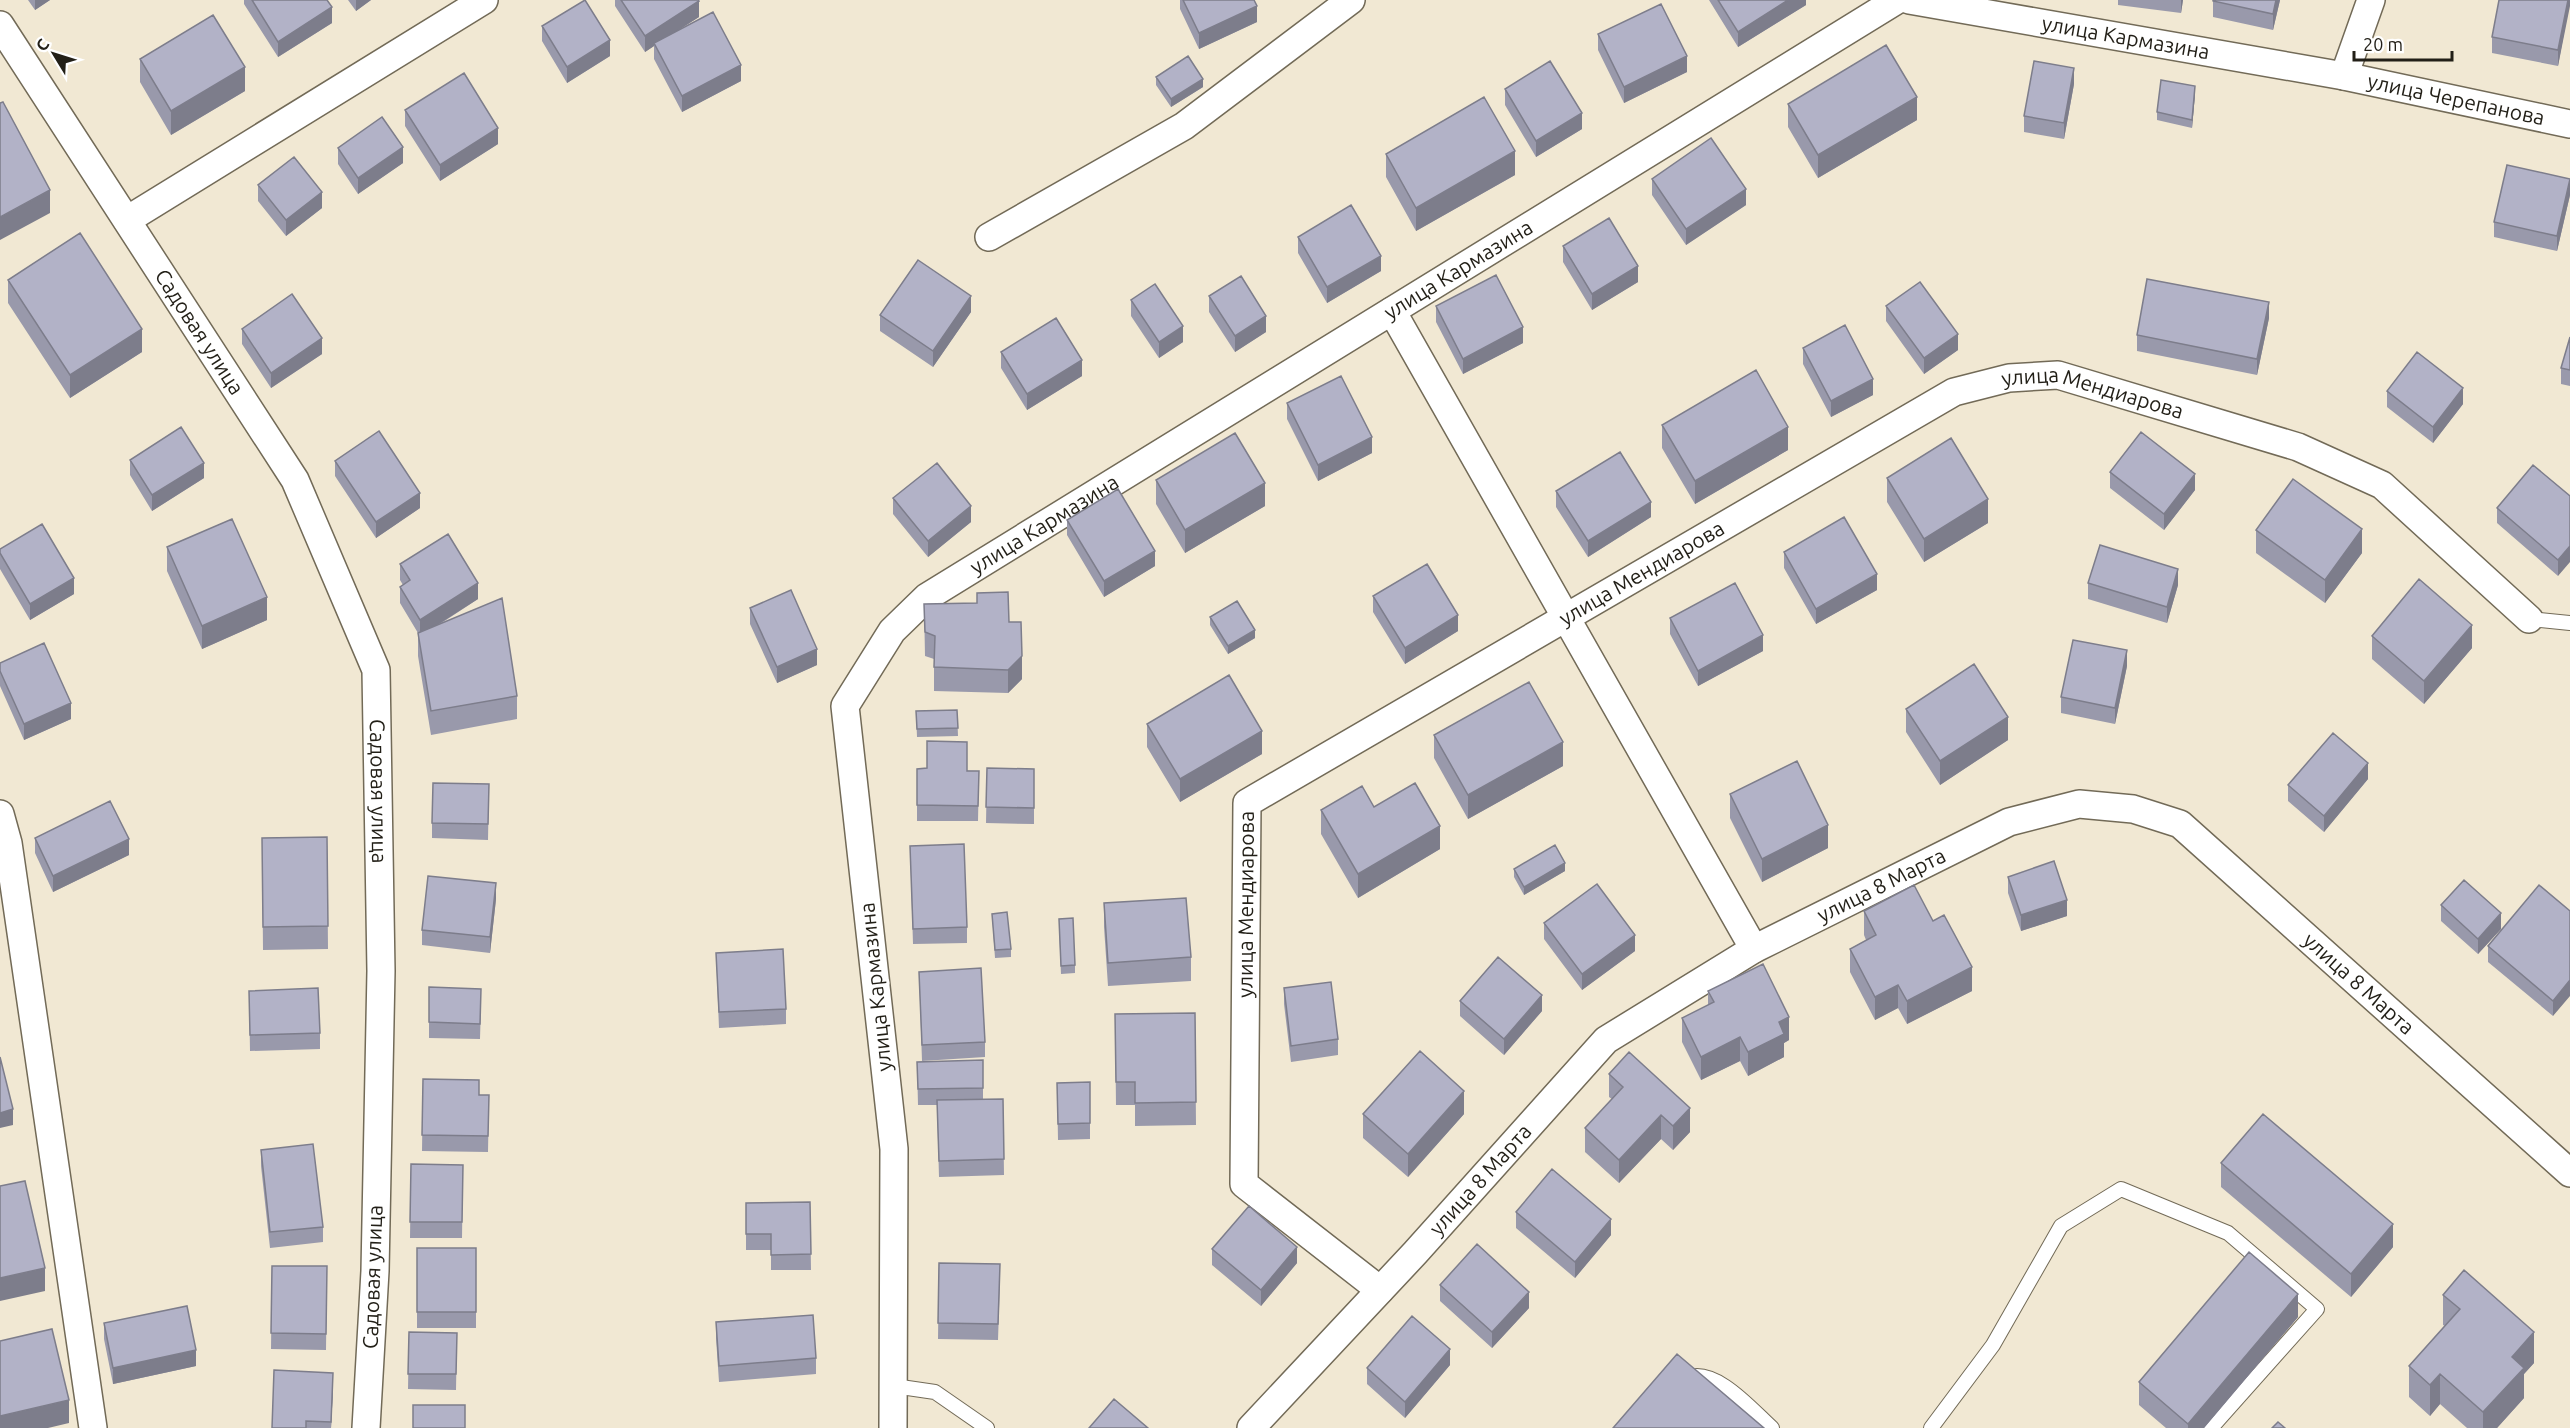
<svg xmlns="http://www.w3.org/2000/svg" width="2570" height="1428" font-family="Ubuntu,sans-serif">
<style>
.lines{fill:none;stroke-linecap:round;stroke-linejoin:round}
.service-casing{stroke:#726a57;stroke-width:16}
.minor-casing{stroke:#726a57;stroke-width:30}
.service{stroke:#fff;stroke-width:14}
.minor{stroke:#fff;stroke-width:27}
.wall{fill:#9999ab}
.shaded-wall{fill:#7d7d8b}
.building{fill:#b2b2c7;stroke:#7d7d8b;stroke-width:1.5}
.labels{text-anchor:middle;stroke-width:6;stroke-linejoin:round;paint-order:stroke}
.street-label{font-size:21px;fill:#221f17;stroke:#fff}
</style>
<rect width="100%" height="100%" fill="#f1e8d3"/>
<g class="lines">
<g class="service-casing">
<path id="service" d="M2529,619L2570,623
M1687,1378C1715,1366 1753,1411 1772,1428
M894,1386L935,1392L987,1428
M1931,1428L1993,1345L2061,1226L2121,1189L2228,1233L2317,1309L2211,1428"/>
</g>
<g class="minor-casing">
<g id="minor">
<path id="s1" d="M1909,0L2344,76L2570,124"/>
<path id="s2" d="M0,25L295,480L376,670L381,971L375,1271L366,1428"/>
<path d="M2344,76L2371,0"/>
<path d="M127,220L484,0"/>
<path d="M989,237L1184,126L1351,0"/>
<path d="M1392,311L1754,949"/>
<path d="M0,814L8,843L93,1428"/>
<path id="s3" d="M1380,1290L1244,1184L1247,803L1954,392L2009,378L2058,375L2298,447L2382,485L2529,619"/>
<path id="s4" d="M893,1428L894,1149L845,706L892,631L927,597L1897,0"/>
<path id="s5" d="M1251,1428L1415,1253L1606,1040L1754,949L2009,822L2079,804L2133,809L2180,824L2570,1173"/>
</g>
</g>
<use href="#service" class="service"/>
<use href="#minor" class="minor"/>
</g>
<path class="wall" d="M28,0H50L35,10Z
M244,0H327L332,23L278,57L244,4Z
M348,0H371L356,11Z
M615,0H698L699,17L677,31L741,81L682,112L654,59V46L645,52L615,6Z
M1180,0H1254L1257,22L1199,49L1180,9Z
M1709,0H1806V5L1738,47Z
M2118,0H2183L2181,13L2118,5Z
M2213,0H2280L2273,30L2213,17Z
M2570,0L2558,66L2492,53V37Z
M542,26L610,56L567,83L542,41Z
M1598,34L1687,72L1624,103L1598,50Z
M140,59L245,91L171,135L140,82Z
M1156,77L1203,87L1171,107L1156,85Z
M2074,84L2064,139L2024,132V116Z
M1505,89L1582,129L1536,157L1505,105Z
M2195,94L2192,128L2157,120V112Z
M1788,104L1917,120L1818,178L1788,127Z
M405,110L498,144L440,181L405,126Z
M338,148L403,163L358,194L338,164Z
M1386,154L1515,175L1416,231L1386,177Z
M1652,179L1746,205L1686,245L1652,195Z
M258,185L322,208L286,236L258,201Z
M2570,195L2557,251L2494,237V222Z
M1298,237L1381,271L1327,303L1298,253Z
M1563,246L1638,282L1592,310L1563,262Z
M8,280L142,352L70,398L8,303Z
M1209,296L1266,332L1235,352L1209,312Z
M1131,300L1183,342L1159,358L1131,316Z
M1436,306L1523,343L1463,374L1436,322Z
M1886,306L1958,350L1924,374L1886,321Z
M971,312L933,367L880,331V315Z
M2269,318L2257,375L2137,351V335Z
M242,329L322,354L271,388L242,344Z
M2570,337V386L2561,384V368Z
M1803,348L1873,395L1831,417L1803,364Z
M1001,352L1082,376L1027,410L1001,368Z
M2387,391L2463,404L2433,443L2387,407Z
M1287,403L1372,453L1318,481L1287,419Z
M1662,425L1788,450L1695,504L1662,448Z
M130,460L204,478L152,511L130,475Z
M335,461L420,508L376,538L335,476Z
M2110,472L2195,490L2164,530L2110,488Z
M1887,478L1988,523L1924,562L1887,502Z
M1156,480L1265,506L1185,553L1156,504Z
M1556,491L1651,517L1588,557L1556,507Z
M2570,496L2558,576L2497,523V508Z
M893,498L971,522L928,557L893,514Z
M1067,520L1155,566L1104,597L1067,535Z
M2256,530L2362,553L2325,603L2256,553Z
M167,547L267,620L202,649L167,571Z
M0,549L74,594L30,620L0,569Z
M1784,552L1877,590L1816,624L1784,568Z
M400,564L478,599L440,624L517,696V719L431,735L418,656V633L400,603V587L403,585L400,580Z
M2088,583L2178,585L2167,623L2088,599Z
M1373,596L1458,631L1405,664L1373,612Z
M924,604L1009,622L1022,679L1008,693L934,691V659L925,656Z
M750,608L817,665L777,683L750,624Z
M1210,617L1255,638L1228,654L1210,625Z
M1670,618L1763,651L1698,686L1670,634Z
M2372,636L2472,648L2424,704L2372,659Z
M0,663L71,719L24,740L0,686Z
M2127,666L2115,724L2061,713V697Z
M1906,709L2008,740L1940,785L1906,732Z
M957,710L958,736L917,737L916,711Z
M1147,724L1262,754L1180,802L1147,747Z
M1434,735L1563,766L1468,819L1434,758Z
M987,768L1034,769V824L986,823Z
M917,769L979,771L978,821H917Z
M2368,779L2324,832L2288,801V785Z
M489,784L488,840L432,838V823Z
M1730,794L1828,848L1762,882L1730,818Z
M1374,807L1440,849L1358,898L1321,834V810Z
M327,837L328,949L263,950L262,838Z
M35,838L129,855L53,892L35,853Z
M910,846L967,927V943L913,944Z
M1514,869L1565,871L1524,895L1514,877Z
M2008,877L2067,916L2021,931L2008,893Z
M496,899L490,953L422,945V930Z
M1104,903L1191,957V981L1108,986L1104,927Z
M2441,905L2501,929L2478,954L2441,921Z
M1864,911L1972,991L1907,1024L1898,1008L1875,1020L1850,972V949L1866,940L1864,935Z
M2570,911L2553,1016L2488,962V946Z
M992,914L1011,949V957L995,958Z
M1544,923L1635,951L1582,990L1544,939Z
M1059,927L1075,965V973L1061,974Z
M716,953L786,1009V1024L719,1028Z
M919,972L985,1042V1057L922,1061Z
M429,987L481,1005L480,1039L429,1038Z
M1284,988L1338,1039V1055L1291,1062L1284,1004Z
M249,991L320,1033V1049L250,1051Z
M1708,991L1789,1040L1784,1043V1057L1748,1076L1740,1061L1701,1080L1682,1042V1018L1708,1005Z
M1460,1001L1542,1011L1504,1055L1460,1016Z
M1195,1013L1196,1125L1135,1126V1105H1116L1115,1014Z
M983,1060V1099H1003L1004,1175L939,1177L937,1105H918L917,1062Z
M1609,1074L1690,1132L1673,1150L1661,1139L1619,1183L1585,1152V1128L1612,1099L1609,1097Z
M423,1079L479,1095H489L488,1152L422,1151Z
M1090,1082V1139L1058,1140L1057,1083Z
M1363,1114H1464L1408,1177L1363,1138Z
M261,1150L323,1227V1242L270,1248L261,1166Z
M2221,1163L2393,1247L2351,1297L2221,1187Z
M411,1164L463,1165L462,1238H410Z
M810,1202L811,1270H771V1250H746V1203Z
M1516,1212L1611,1235L1575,1278L1516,1228Z
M417,1248H476V1328H417Z
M1212,1249L1297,1263L1261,1306L1212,1265Z
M939,1263L1000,1280L998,1340L938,1339Z
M272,1266H327L326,1350L271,1349Z
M1440,1285L1529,1308L1492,1348L1440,1301Z
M2443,1295L2534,1363L2524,1374V1398L2497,1428H2467L2440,1404L2430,1416L2409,1397V1366L2445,1326L2443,1325Z
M2298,1317L2204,1428H2166L2139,1405V1382Z
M716,1322L816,1358V1374L719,1382L716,1338Z
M104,1323L196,1366L113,1384L104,1339Z
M409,1332L457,1333L456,1390L408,1389Z
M1450,1365L1405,1418L1367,1384V1368Z
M333,1389L331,1428H272Z"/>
<path class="shaded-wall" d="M35,0H50L35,10Z
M356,0H371L356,11Z
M1788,0H1806V5L1738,47V32Z
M2181,0H2183L2181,13Z
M2276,0H2280L2273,30V14Z
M2568,0H2570V6L2558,66V50Z
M699,1V17L655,45L654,43V46L645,52V36Z
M1257,6V22L1199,49V33Z
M332,7V23L278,57V42Z
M610,40V56L567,83V67Z
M1687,56V72L1624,103V87Z
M741,65V81L682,112V96Z
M245,67V91L171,135V111Z
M2074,68V84L2064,139V123Z
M1203,79V87L1171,107V99Z
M2195,86V94L2192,128V120Z
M1917,97V120L1818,178V155Z
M1582,113V129L1536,157V141Z
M498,128V144L440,181V165Z
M403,147V163L358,194V178Z
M1515,151V175L1416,231V208Z
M2570,179V195L2557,251V236Z
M1746,189V205L1686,245V229Z
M50,190V213L0,240V217Z
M322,192V208L286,236V220Z
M1381,256V271L1327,303V287Z
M1638,266V282L1592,310V294Z
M971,296V312L933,367V351Z
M2269,302V318L2257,375V359Z
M1266,316V332L1235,352V336Z
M1183,326V342L1159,358V342Z
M1523,327V343L1463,374V359Z
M142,329V352L70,398V375Z
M1958,334V350L1924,374V358Z
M322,338V354L271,388V373Z
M1082,360V376L1027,410V394Z
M1873,379V395L1831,417V401Z
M2463,388V404L2433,443V427Z
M1788,427V450L1695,504V481Z
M1372,437V453L1318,481V465Z
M204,463V478L152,511V495Z
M2195,474V490L2164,530V514Z
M1265,483V506L1185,553V530Z
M420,493V508L376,538V522Z
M1988,499V523L1924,562V539Z
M1651,502V517L1588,557V541Z
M971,506V522L928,557V541Z
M2362,529V553L2325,603V580Z
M2570,546V562L2558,576V560Z
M1155,551V566L1104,597V581Z
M2178,569V585L2167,623V607Z
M1877,574V590L1816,624V609Z
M74,578V594L30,620V604Z
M478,583V599L420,636V620Z
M267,597V620L202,649V626Z
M1458,615V631L1405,664V648Z
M2472,625V648L2424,704V681Z
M1255,630V638L1228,654V646Z
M1763,635V651L1698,686V671Z
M817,649V665L777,683V667Z
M2127,650V666L2115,724V708Z
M1022,656V679L1008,693V670Z
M71,703V719L24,740V724Z
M2008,717V740L1940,785V761Z
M1262,731V754L1180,802V779Z
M1563,742V766L1468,819V795Z
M2368,763V779L2324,832V816Z
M1828,825V848L1762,882V859Z
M1440,826V849L1358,898V874Z
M129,839V855L53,892V876Z
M1565,863V871L1524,895V887Z
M496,883V899L490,953V937Z
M2067,900V916L2021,931V915Z
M2501,913V929L2478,954V939Z
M1635,935V951L1582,990V974Z
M1972,967V991L1907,1024V1001Z
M2570,980V996L2553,1016V1001Z
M1898,985V1008L1875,1020V997Z
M1542,995V1011L1504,1055V1039Z
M1789,1017V1040L1784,1043V1057L1748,1076V1052L1779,1022Z
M1740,1037V1061L1701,1080V1057Z
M1464,1091V1114L1408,1177V1154Z
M1690,1108V1132L1673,1150V1126Z
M13,1109V1125L0,1128V1113Z
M1661,1115V1139L1619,1183V1160Z
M1611,1219V1235L1575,1278V1262Z
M2393,1224V1247L2351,1297V1274Z
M1297,1247V1263L1261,1306V1290Z
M45,1268V1291L0,1301V1278Z
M1529,1292V1308L1492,1348V1332Z
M2298,1294V1317L2204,1428H2188V1424Z
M2534,1332V1363L2524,1374V1398L2497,1428H2483V1412L2512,1357Z
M1450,1349V1365L1405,1418V1402Z
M196,1350V1366L113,1384V1368Z
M333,1373V1389L331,1428V1422Z
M2440,1374V1404L2430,1416V1385Z
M69,1400V1423L48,1428H0V1416Z"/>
<path class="building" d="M252,0H327L332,7L278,42Z
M585,0L610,40L567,67L542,26Z
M621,0H698L699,1L645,36Z
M1183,0H1254L1257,6L1199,33Z
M1718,0H1788L1738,32Z
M2213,0H2276L2273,14L2213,1Z
M2499,0H2568L2558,50L2492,37Z
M1661,4L1687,56L1624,87L1598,34Z
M713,12L741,65L682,96L654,43Z
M213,15L245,67L171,111L140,59Z
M1886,45L1917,97L1818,155L1788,104Z
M1188,56L1203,79L1171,99L1156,77Z
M1550,61L1582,113L1536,141L1505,89Z
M2034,61L2074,68L2064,123L2024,116Z
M464,73L498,128L440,165L405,110Z
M2161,80L2195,86L2192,120L2157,112Z
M1484,97L1515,151L1416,208L1386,154Z
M3,102L50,190L0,217V103Z
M382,117L403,147L358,178L338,148Z
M1711,138L1746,189L1686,229L1652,179Z
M294,157L322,192L286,220L258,185Z
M2507,165L2570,179L2557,236L2494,222Z
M1351,205L1381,256L1327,287L1298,237Z
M1609,218L1638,266L1592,294L1563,246Z
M80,233L142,329L70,375L8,280Z
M918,260L971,296L933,351L880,315Z
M1496,275L1523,327L1463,359L1436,306Z
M1241,276L1266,316L1235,336L1209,296Z
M2147,279L2269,302L2257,359L2137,335Z
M1920,282L1958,334L1924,358L1886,306Z
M1155,284L1183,326L1159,342L1131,300Z
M292,294L322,338L271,373L242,329Z
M1056,318L1082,360L1027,394L1001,352Z
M1845,325L1873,379L1831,401L1803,348Z
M2570,337V370L2561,368Z
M2417,352L2463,388L2433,427L2387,391Z
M1756,370L1788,427L1695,481L1662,425Z
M1341,376L1372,437L1318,465L1287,403Z
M181,427L204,463L152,495L130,460Z
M379,431L420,493L376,522L335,461Z
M2141,432L2195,474L2164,514L2110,472Z
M1235,433L1265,483L1185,530L1156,480Z
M1951,438L1988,499L1924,539L1887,478Z
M1620,452L1651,502L1588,541L1556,491Z
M937,463L971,506L928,541L893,498Z
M2533,465L2570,496V546L2558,560L2497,508Z
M2293,479L2362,529L2325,580L2256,530Z
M1118,489L1155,551L1104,581L1067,520Z
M1844,517L1877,574L1816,609L1784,552Z
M232,519L267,597L202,626L167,547Z
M42,524L74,578L30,604L0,553V549Z
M448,534L478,583L420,620L400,587L410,580L400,564Z
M2100,545L2178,569L2167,607L2088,583Z
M1427,564L1458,615L1405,648L1373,596Z
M2419,579L2472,625L2424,681L2372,636Z
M1735,583L1763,635L1698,671L1670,618Z
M791,590L817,649L777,667L750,608Z
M1008,592L1009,622H1021L1022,656L1008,670L934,667L935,636L925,632L924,604L977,603V593Z
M502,598L517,696L431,711L418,633Z
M1237,601L1255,630L1228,646L1210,617Z
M2073,640L2127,650L2115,708L2061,697Z
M44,643L71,703L24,724L0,671V663Z
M1974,664L2008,717L1940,761L1906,709Z
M1229,675L1262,731L1180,779L1147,724Z
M1529,682L1563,742L1468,795L1434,735Z
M957,710L958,728L917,729L916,711Z
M2333,733L2368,763L2324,816L2288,785Z
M927,741L967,742V771H979L978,806L917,805V769L927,768Z
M1797,761L1828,825L1762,859L1730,794Z
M987,768L1034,769V808L986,807Z
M433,783L489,784L488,824L432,823Z
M1415,783L1440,826L1358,874L1321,810L1362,786L1374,807Z
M110,801L129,839L53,876L35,838Z
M327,837L328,926L263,927L262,838Z
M964,844L967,927L913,929L910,846Z
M1555,845L1565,863L1524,887L1514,869Z
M2054,861L2067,900L2021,915L2008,877Z
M428,876L496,883L490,937L422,930Z
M2464,880L2501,913L2478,939L2441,905Z
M1597,884L1635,935L1582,974L1544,923Z
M1914,885L1933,921L1944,915L1972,967L1907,1001L1898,985L1875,997L1850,949L1876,935L1864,911Z
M2539,885L2570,911V980L2553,1001L2488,946Z
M1186,898L1191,957L1108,963L1104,903Z
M1007,912L1011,949L995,950L992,914Z
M1073,918L1075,965L1061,966L1059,919Z
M783,949L786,1009L719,1012L716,953Z
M1498,957L1542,995L1504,1039L1460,1001Z
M1763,964L1789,1017L1779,1022L1784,1034L1748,1052L1740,1037L1701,1057L1682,1018L1714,1002L1708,991Z
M981,968L985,1042L922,1045L919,972Z
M1331,982L1338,1039L1291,1046L1284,988Z
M429,987L481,989L480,1024L429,1022Z
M318,988L320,1033L250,1035L249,991Z
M1195,1013L1196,1102L1135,1103V1082H1116L1115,1014Z
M1420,1051L1464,1091L1408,1154L1363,1114Z
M1629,1052L1690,1108L1673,1126L1661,1115L1619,1160L1585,1128L1623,1087L1609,1074Z
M0,1057L13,1109L0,1113Z
M983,1060V1088L918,1089L917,1062Z
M423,1079L479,1080V1095H489L488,1136L422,1135Z
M1090,1082V1123L1058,1124L1057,1083Z
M1003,1099L1004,1159L939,1161L937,1100Z
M2263,1114L2393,1224L2351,1274L2221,1163Z
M313,1144L323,1227L270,1232L261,1150Z
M411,1164L463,1165L462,1222H410Z
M1552,1169L1611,1219L1575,1262L1516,1212Z
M25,1181L45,1268L0,1278V1186Z
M810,1202L811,1254L771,1255V1234H746V1203Z
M1249,1206L1297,1247L1261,1290L1212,1249Z
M1477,1244L1529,1292L1492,1332L1440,1285Z
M417,1248H476V1312H417Z
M2249,1252L2298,1294L2188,1424L2139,1382Z
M939,1263L1000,1264L998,1324L938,1323Z
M272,1266H327L326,1334L271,1333Z
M2464,1270L2534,1332L2512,1357L2524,1368L2483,1412L2440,1374L2430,1385L2409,1366L2460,1309L2443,1295Z
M187,1306L196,1350L113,1368L104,1323Z
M813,1315L816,1358L719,1366L716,1322Z
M1412,1316L1450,1349L1405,1402L1367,1368Z
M52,1329L69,1400L0,1416V1341Z
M409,1332L457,1333L456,1374H408Z
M1677,1354L1764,1428H1613Z
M274,1370L333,1373L331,1422L306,1421V1428H272Z
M1114,1399L1148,1428H1089Z
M413,1405H465V1428H413Z
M2278,1422L2285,1428H2272Z"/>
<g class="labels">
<g class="street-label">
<text dy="7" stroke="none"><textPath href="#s1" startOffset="220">улица Кармазина</textPath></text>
<text dy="7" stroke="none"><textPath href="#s1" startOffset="556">улица Черепанова</textPath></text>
<text dy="7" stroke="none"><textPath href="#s4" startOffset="1486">улица Кармазина</textPath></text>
<text dy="7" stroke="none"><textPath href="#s2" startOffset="366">Садовая улица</textPath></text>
<text dy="7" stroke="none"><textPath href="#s3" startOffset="1514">улица Мендиарова</textPath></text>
<text dy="7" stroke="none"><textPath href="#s4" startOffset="1000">улица Кармазина</textPath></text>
<text dy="7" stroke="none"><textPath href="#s3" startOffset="1010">улица Мендиарова</textPath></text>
<text dy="7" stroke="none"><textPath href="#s2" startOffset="870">Садовая улица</textPath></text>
<text dy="7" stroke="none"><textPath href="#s5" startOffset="842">улица 8 Марта</textPath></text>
<text dy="7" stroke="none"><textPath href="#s3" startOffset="452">улица Мендиарова</textPath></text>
<text dy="7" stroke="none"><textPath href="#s5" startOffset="1400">улица 8 Марта</textPath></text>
<text transform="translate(876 987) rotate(-96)" y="7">улица Кармазина</text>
<text dy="7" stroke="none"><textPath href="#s5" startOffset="338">улица 8 Марта</textPath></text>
<text transform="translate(373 1277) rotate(-88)" y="7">Садовая улица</text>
</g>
</g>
<g transform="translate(54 54) rotate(308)" stroke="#ffffff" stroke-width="4.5" paint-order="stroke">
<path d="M0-4.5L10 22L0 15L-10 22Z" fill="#221f17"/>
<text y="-9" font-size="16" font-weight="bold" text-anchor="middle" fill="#221f17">С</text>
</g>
<path d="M2354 51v9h98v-9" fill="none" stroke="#221f17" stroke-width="3"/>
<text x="2363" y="51" font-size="18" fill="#221f17" stroke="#ffffff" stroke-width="4.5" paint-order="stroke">20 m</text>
</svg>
